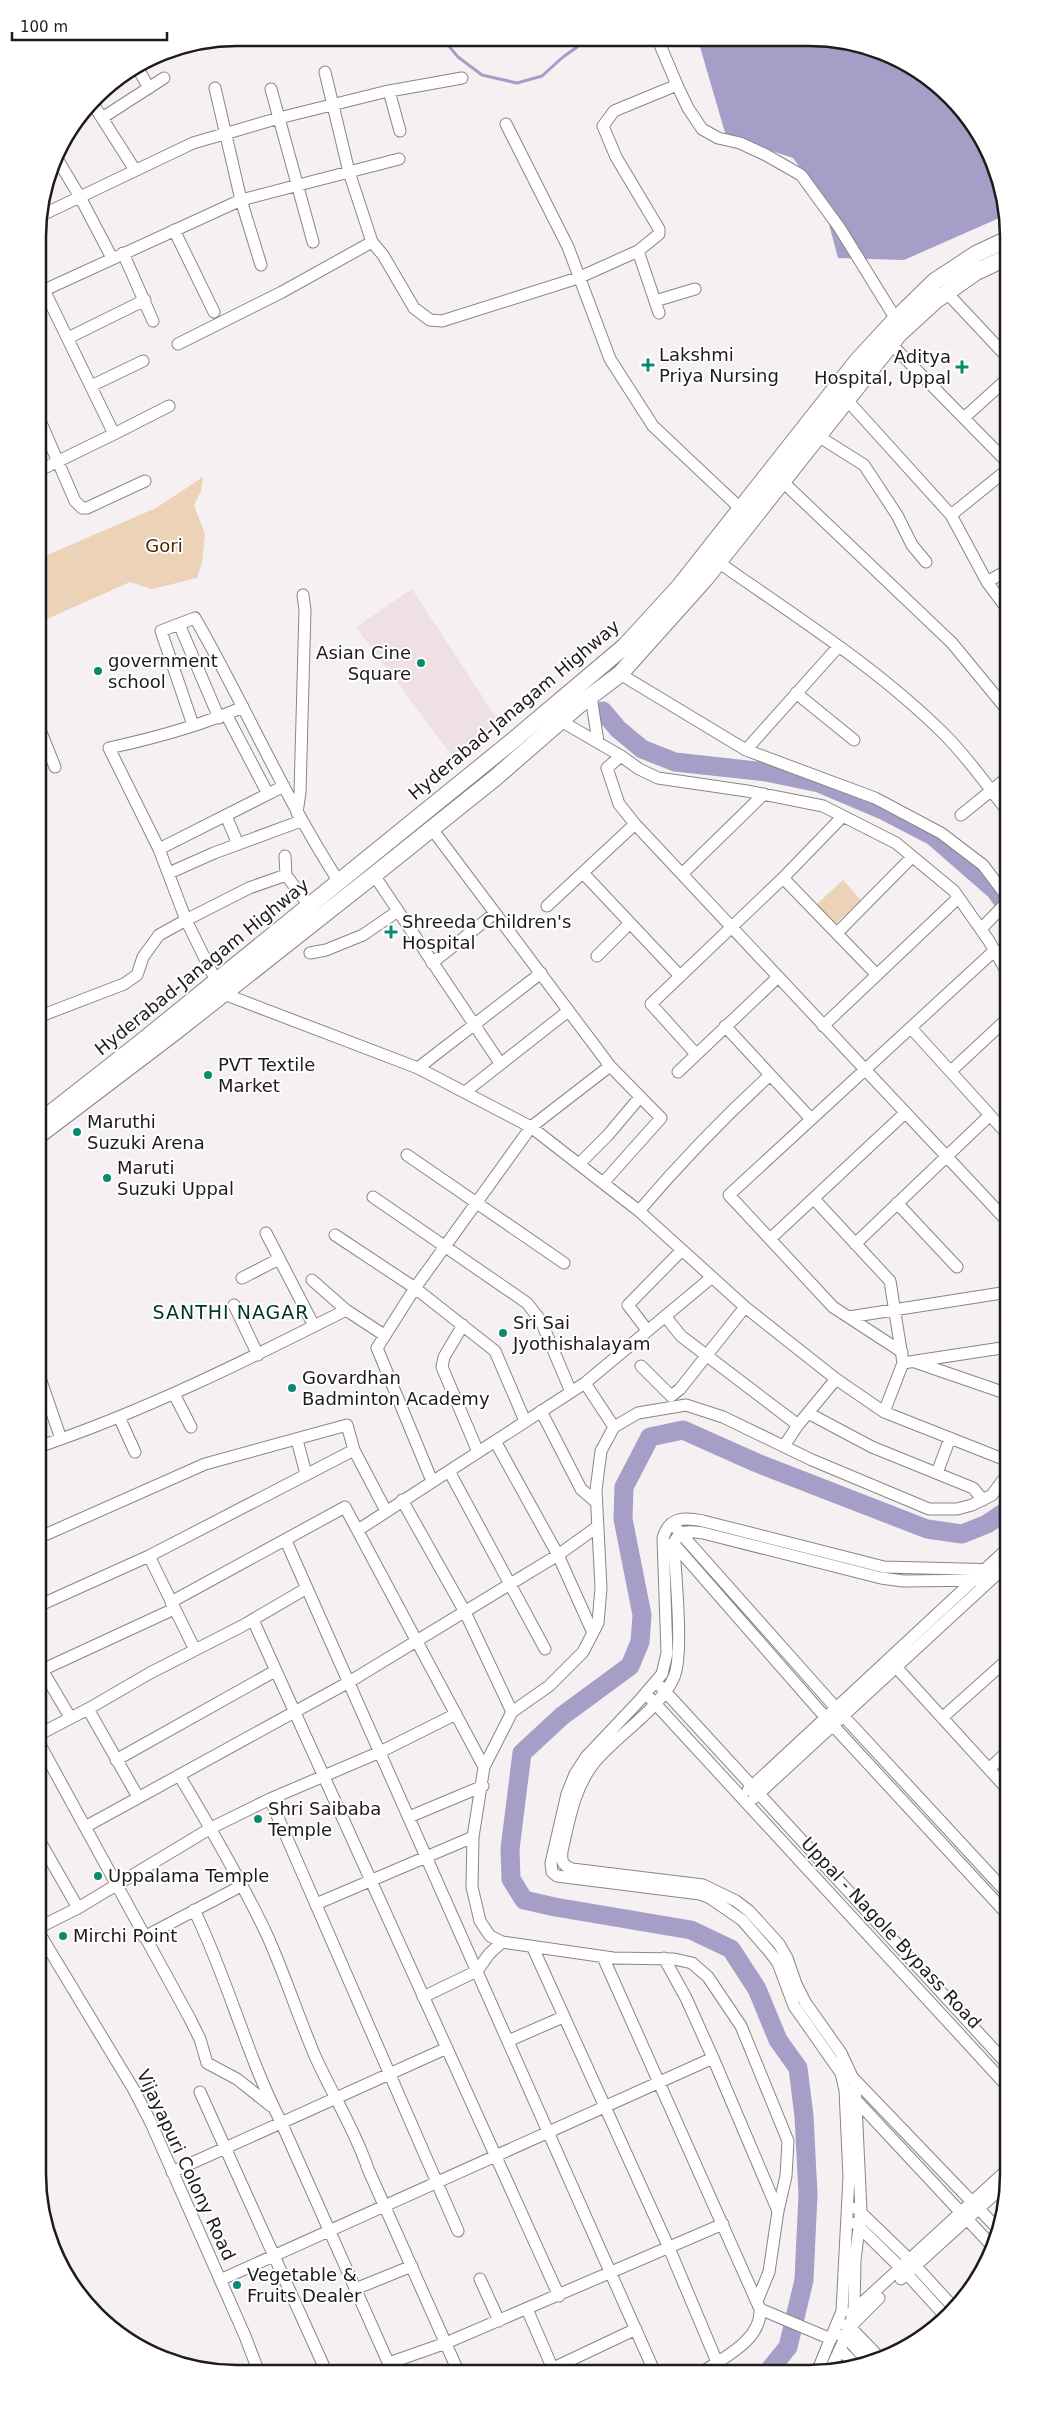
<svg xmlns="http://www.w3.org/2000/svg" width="1046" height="2411" font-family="'DejaVu Sans',sans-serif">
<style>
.built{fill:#efe0e3}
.green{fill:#ecd2b6}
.water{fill:#a59ec7}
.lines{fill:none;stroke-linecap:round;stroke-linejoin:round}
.stream{stroke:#a59ec7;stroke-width:3}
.river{stroke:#a59ec7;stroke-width:19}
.minor-casing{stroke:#8b8587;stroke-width:13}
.highway-casing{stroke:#8b8587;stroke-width:18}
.minor{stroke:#fff;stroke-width:11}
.highway{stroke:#fff;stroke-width:16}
.poi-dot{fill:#09896d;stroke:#fff;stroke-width:2}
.labels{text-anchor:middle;stroke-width:4;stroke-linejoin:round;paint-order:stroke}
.poi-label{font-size:18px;fill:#1d1b1c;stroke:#fff;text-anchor:start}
.park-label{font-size:18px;fill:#492a00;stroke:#fff}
.street-label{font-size:18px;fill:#1d1b1c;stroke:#fff}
.neighbourhood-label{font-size:19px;letter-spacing:1px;fill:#003729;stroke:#fff}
.rim{fill:none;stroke:#1d1b1c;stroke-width:2.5}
</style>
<rect width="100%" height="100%" fill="#f6f0f2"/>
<path class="built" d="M412,589L501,725L455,760L356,627Z"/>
<path class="green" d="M203,477L201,491L194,505L205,534L202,562L197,578L152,589L130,582L38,623V559L156,508Z
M843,880L861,900L835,924L816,905Z"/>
<path class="water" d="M698,40L848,41L898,58L950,96L982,137L1002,186L1006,215L904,260L838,258L822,198L793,158L726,136Z"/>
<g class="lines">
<path class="stream" d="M443,39L458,57L482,75L517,83L542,76L563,57L587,40"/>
<path class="river" d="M603,711L618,729L642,749L675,762L766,772L819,783L885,811L933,836L995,890L1008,908
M767,2373L788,2347L804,2280L808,2194L804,2116L798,2068L778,2040L757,1989L731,1949L691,1930L555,1907L524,1900L511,1879L510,1849L522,1753L562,1716L630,1666L640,1642L642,1615L623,1519L624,1487L650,1437L683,1430L757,1463L927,1529L962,1534L987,1524L1008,1510"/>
<g class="minor-casing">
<path id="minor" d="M137,67L149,88
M325,72L349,172L372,242L383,255L414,308L430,320L442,321L578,278L638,251L659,234V229L616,157L603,126L614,111L677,85L658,40
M677,85L688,108L702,129L718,138L740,143L766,155L801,175L839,227L899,324
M215,88L241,200L261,265
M271,89L313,242
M389,91L400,131
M93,104L135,170
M102,118L164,78
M506,124L568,247L610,359L653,426L741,509
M56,157L80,197L112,258
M40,216L193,143L279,118L384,92L462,78
M174,230L214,312
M638,251L659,313
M123,253L153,321
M38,293L241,200L399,159
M947,293L1008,358
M655,301L695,289
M68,338L145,300
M178,344L282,292L372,242
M891,344L1008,463
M91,386L143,361
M847,400L951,515L987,582L1008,610
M38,416L75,501L82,508H87L145,481
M965,417L1008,378
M114,434L169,406
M818,436L864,465L897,515L912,545L926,562
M38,471L114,434L44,290
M782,481L952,643L1008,711
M951,515L1008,469
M718,562C795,616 878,668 945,735C969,759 988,787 1008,812
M987,582L1008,570
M179,624L195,618C245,705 284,797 339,882
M620,674L746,750L875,798L941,833L983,865L1008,898
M796,693L854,740
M591,696L598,742
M226,714L268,794
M561,721L621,756L639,769L658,778L747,791L823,806L896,843L954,891L989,941L1008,974
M38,725L55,767
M193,725L161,631L179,624L219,718
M746,750L838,647
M621,756L607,768L619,804L635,824L1008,1222
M297,813L300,792L305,610L303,595
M961,815L1008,777
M226,816L238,844
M38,826L40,824
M432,829L610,1066L661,1118L603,1183
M159,849L284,786
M169,873L214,853L301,821
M583,873L680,976
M682,874L764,794
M286,875L309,906
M374,875L500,1063
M783,878L877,975
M547,906L635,824
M981,929L1008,901
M837,933L912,857
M310,953L326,950L363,935L398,911
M597,956L630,923
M432,963L495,913
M216,981L186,920L249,888L286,875L285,856
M224,994L418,1068L531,1127L639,1211L745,1307L836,1379L884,1412L1008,1461
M38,1017L124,984L137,975L143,957L159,935L186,920L159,849L109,748C155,738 200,726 243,707
M725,1026L811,1119
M823,1026L958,898
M911,1028L1008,1135
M696,1054L651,1004L783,878L843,816
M418,1068L541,973
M951,1071L1008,1018
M678,1072L777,978
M465,1092L567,1012
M407,1155L564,1263
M579,1164L608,1135L640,1097
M373,1197L527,1303L541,1321L571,1392
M814,1199L890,1281L903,1363L884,1412
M897,1203L957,1267
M639,1211C680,1163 723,1118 769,1076
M266,1233L314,1326
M335,1235L415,1288L495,1351L525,1421
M770,1239L905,1113
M855,1244L990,1115
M242,1278L279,1259
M312,1280L346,1310
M234,1305L258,1355
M665,1316L681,1336L798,1425L836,1379
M849,1317L1008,1292
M463,1325L444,1357L442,1367L478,1452
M647,1330L628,1305L682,1250
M902,1352L833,1307L729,1195L995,950
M915,1362L1008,1394
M903,1363L1008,1347
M641,1366L671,1396L680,1389L745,1307
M39,1375L61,1439
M585,1383L614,1427
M174,1394L191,1427
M541,1411L581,1489L596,1502
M808,1413L872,1447L973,1488L983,1500
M119,1417L135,1452
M297,1440L306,1474
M495,1441L558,1555L593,1633
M784,1446L798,1425
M38,1447C145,1411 245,1361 346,1310L384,1335
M449,1471L545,1649
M937,1473L950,1438
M432,1481L377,1348L415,1288L531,1127L610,1066
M402,1500L465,1612L512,1712
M676,1528L836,1708L1008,1894
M358,1530L585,1383L711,1278
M38,1538L205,1464L347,1425L354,1450L386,1511
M286,1541L655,2373
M673,1543L826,1718L1008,1915
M149,1556L195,1650
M171,1602L345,1507L484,1767
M38,1606L149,1556L354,1450
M253,1620L559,2296
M893,1661L896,1667L1008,1790
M38,1663L70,1717
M42,1670L174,1609
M661,1687L1008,2065
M650,1698L1008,2087
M88,1709L138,1797
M942,1718L1008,1659
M38,1735L88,1709L150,1673L242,1626L307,1588
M38,1741L189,2017L200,2039L207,2063L237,2079L271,2106
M116,1760L275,1671
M989,1769L1008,1751
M179,1775C210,1827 241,1880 267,1935C285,1975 298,2016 315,2056C332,2094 355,2130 368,2169L458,2371
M748,1790L1008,1548
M754,1798L1008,1564
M270,1799L458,2231
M409,1817L483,1786
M85,1827L349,1682L558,1555L597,1527
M38,1838L78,1908
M316,1904L473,1837
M194,1910C228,1979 246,2054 281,2122L392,2371
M38,1928L78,1908L211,1828L270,1799L380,1752L456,1714
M38,1931L134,2090L151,2123L245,2336L258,2370
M144,1937L241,1886
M533,1948L669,2248L717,2362
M603,1957L760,2309C762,2340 724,2357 701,2373
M664,1958L686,1998L713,2058L778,2211L769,2272L757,2301
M423,1997L477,1971L489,1954L502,1942
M508,2041L563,2017
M854,2079L998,2229
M200,2092L326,2371
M854,2098L994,2248
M172,2172L447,2048
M856,2208L910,2260L955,2309
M778,2211L786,2176L788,2141L741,2026L708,1977L692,1963L674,1959L613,1958L502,1942L490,1936L480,1921L472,1887L473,1837L484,1767L512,1712L549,1686L583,1652L598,1623L601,1588L596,1490L601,1451L614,1427L638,1413L686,1405L723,1417L812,1460L929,1509H957L972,1505L992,1495L1008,1473
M855,2223L907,2274L946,2317
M480,2279L499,2321
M901,2279L1008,2182
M220,2280L713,2058
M355,2289L412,2266
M527,2309L552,2367
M760,2309L831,2339
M851,2313L1008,2169
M845,2325L850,2327L880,2358
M850,2327L879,2298
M840,2335L846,2337L869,2363
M840,2349L857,2367
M389,2363L446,2343L723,2224
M830,2371L850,2327L854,2309L855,2260L861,2211L855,2083L841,2053L805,2002L796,1984L787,1958L779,1944L749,1911L736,1901L703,1885L572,1869C562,1865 561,1861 562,1851C569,1821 574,1788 594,1763C616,1736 661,1708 674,1677C684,1653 675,1573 674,1544C678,1529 690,1531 703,1533L881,1578L903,1581L990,1580
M545,2372L636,2329
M817,2372L842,2311L849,2177L845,2090L841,2073L794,2006L778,1963L769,1951L742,1920L710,1898L700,1894L557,1876L552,1872L551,1863L567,1794L575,1774L586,1757L638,1702L662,1674L667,1653L663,1538C669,1517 684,1517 703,1521L884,1567L1001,1570"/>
</g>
<g class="highway-casing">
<path id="highway" d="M38,1123L140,1043L510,743L625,646L679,587L858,360L895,320L935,281L976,254L1008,239
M38,1136L175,1032L374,875L495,778L579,705L620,674L705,579L899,334L935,301L976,272L1008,257"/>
</g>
<use href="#minor" class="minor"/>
<use href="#highway" class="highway"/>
</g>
<g class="poi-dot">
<path d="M645.5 357.5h5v5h5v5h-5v5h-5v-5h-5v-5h5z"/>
<path d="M959.5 359.5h5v5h5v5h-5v5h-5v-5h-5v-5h5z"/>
<circle cx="421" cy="663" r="5"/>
<circle cx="98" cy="671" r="5"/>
<path d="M388.5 924.5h5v5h5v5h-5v5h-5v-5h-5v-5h5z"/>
<circle cx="208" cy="1075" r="5"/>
<circle cx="77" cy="1132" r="5"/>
<circle cx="107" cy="1178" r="5"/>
<circle cx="503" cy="1333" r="5"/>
<circle cx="292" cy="1388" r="5"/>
<circle cx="258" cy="1819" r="5"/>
<circle cx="98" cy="1876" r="5"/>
<circle cx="63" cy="1936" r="5"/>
<circle cx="237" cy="2285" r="5"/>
</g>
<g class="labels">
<g class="poi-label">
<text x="659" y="361">Lakshmi<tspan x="659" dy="21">Priya Nursing</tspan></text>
<text x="951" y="363" text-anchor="end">Aditya<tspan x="951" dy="21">Hospital, Uppal</tspan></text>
<text x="411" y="659" text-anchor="end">Asian Cine<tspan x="411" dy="21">Square</tspan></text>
<text x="108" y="667">government<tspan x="108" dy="21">school</tspan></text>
<text x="402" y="928">Shreeda Children's<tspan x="402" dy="21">Hospital</tspan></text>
<text x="218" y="1071">PVT Textile<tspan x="218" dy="21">Market</tspan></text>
<text x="87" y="1128">Maruthi<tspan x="87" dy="21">Suzuki Arena</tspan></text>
<text x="117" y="1174">Maruti<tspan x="117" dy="21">Suzuki Uppal</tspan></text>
<text x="513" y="1329">Sri Sai<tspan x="513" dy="21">Jyothishalayam</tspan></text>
<text x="302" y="1384">Govardhan<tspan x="302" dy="21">Badminton Academy</tspan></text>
<text x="268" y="1815">Shri Saibaba<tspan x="268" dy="21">Temple</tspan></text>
<text x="108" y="1882">Uppalama Temple</text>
<text x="73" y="1942">Mirchi Point</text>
<text x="247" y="2281">Vegetable &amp;<tspan x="247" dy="21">Fruits Dealer</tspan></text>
</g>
<g class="park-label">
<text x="164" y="552">Gori</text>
</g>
<g class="street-label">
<text transform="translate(514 710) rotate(-40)" y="6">Hyderabad-Janagam Highway</text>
<text transform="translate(202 967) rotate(-39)" y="6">Hyderabad-Janagam Highway</text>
<text transform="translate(891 1933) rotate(47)" y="6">Uppal - Nagole Bypass Road</text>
<text transform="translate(186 2165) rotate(65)" y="6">Vijayapuri Colony Road</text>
</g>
<g class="neighbourhood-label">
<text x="231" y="1319">SANTHI NAGAR</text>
</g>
</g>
<path d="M0 0H1046V2411H0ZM237 46H809A191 191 0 0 1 1000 237V2174A191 191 0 0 1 809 2365H237A191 191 0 0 1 46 2174V237A191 191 0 0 1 237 46Z" fill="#fff" fill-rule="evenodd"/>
<path class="rim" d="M237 46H809A191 191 0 0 1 1000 237V2174A191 191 0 0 1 809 2365H237A191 191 0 0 1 46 2174V237A191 191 0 0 1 237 46Z"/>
<path d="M12 32v8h155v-8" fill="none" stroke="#1d1b1c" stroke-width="2.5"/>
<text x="20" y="32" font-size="15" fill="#1d1b1c" stroke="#ffffff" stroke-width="4" paint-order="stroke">100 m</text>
</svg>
